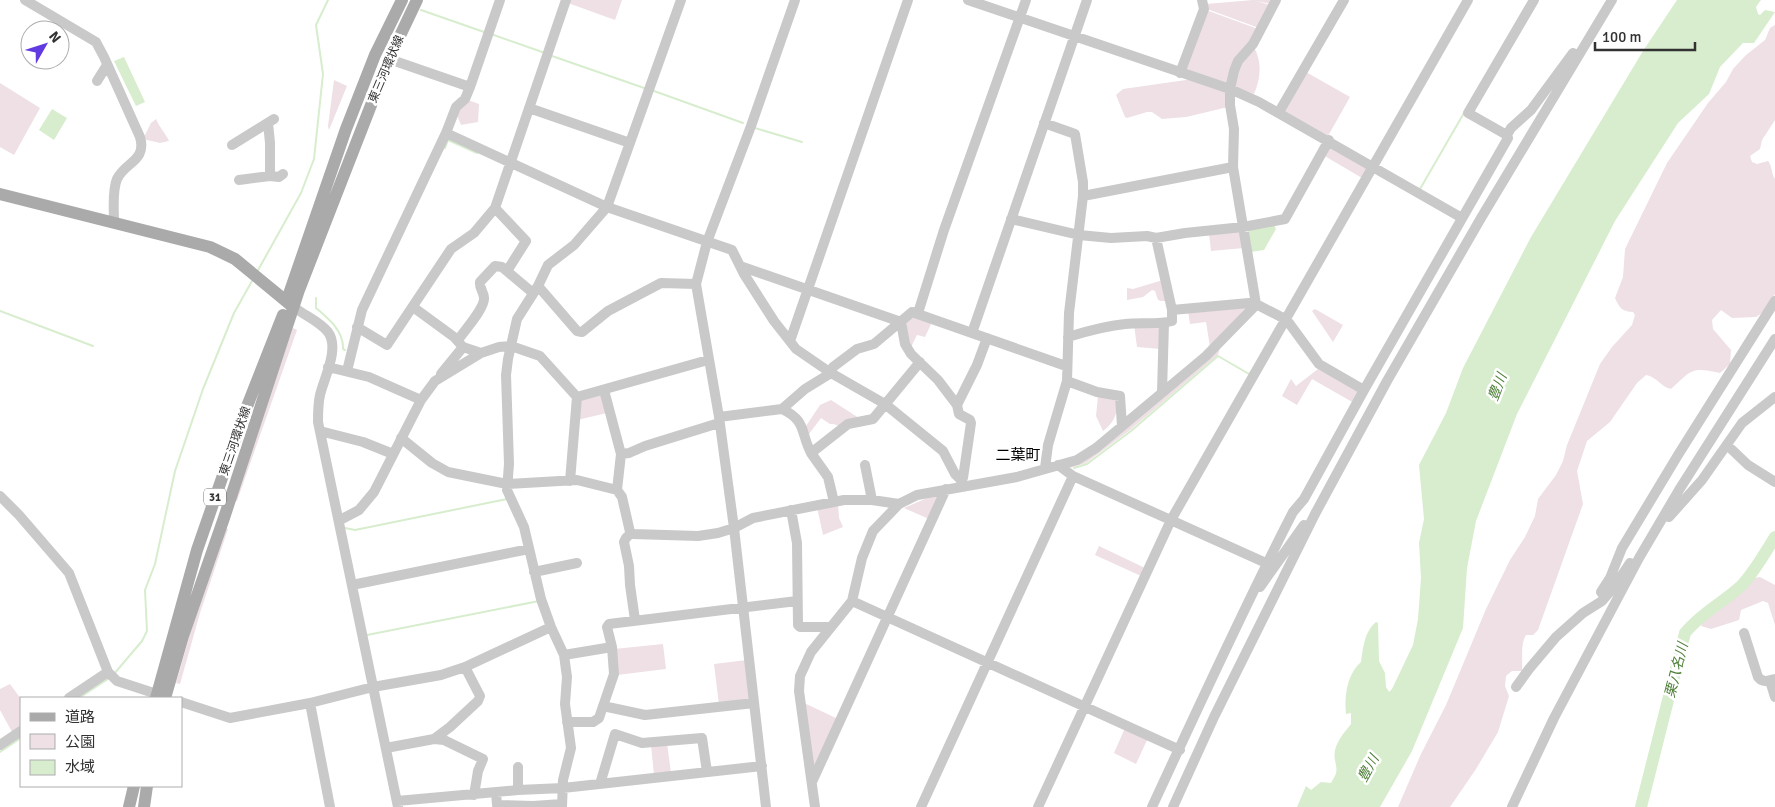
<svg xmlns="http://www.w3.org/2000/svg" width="1775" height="807" font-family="Signika,'Noto Sans JP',sans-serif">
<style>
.green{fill:#eee0e4}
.water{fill:#d7edce}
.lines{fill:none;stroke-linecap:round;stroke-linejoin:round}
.stream{stroke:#d7edce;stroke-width:2}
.river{stroke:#d7edce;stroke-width:12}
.minor{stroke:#c9c9c9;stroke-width:10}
.major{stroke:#aaa;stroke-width:12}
.labels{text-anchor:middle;stroke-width:5;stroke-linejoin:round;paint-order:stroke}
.shield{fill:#fff;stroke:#707070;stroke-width:1}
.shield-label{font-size:11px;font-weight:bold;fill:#323232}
.street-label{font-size:12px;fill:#323232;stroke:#fff}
.water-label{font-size:14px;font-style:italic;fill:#4f8039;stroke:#fff}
.quarter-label{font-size:15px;fill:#000;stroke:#fff}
</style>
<rect width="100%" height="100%" fill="#fff"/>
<path class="green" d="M569,0H622L615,20L568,3Z
M1253,0H1273L1271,4L1256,1L1270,5L1259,28L1207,9L1206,4Z
M1206,10L1258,29L1226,84L1185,70Z
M1775,25V120L1762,140L1760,149L1750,156L1752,162L1757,164L1768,161C1773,167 1771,174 1775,179V294L1765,311L1756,317L1732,318L1721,310L1712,320L1713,329L1731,350L1730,364L1720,373C1691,367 1693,369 1671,389C1661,387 1657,377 1646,375L1637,383L1610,422L1587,441L1577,471L1583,504L1538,630L1533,635H1526C1520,645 1523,659 1522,671H1512L1506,676L1505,686L1509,696L1498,732L1476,769L1450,807H1398L1421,754L1446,705L1486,609L1510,560L1525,537L1535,516L1538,499L1556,475L1563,461L1567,445L1600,364L1612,347L1632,325L1635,315L1633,312C1622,312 1619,307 1615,298L1623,277L1625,249L1667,163L1708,103L1726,82L1733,69L1746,55L1765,40L1770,28Z
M1254,47C1262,62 1261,78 1254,94L1232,86L1236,71Z
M1306,72L1350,97L1328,136L1284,111Z
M1193,79L1225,89L1228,107L1186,117L1162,119L1152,112H1147L1127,118L1125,117L1116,95L1123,89Z
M334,80L347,86L329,130L328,126Z
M0,83L40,108L14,155L0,147Z
M468,100L479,104L478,122L461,125L456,113Z
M156,119C159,127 165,132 169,141L160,143L143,139L151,123Z
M1329,144L1369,166L1362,178L1323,155Z
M1241,230L1244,248L1211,251L1209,234Z
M1163,280L1165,301H1161L1158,300L1155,291L1152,290L1143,297L1127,300V288L1133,289Z
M1252,305L1210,347L1206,322L1190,324L1188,311Z
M1315,309L1343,325L1333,342L1312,311Z
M910,316L932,322L925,337L917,335L910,349L905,321Z
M1134,325H1161V349L1137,347Z
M293,328L297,330L237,501L233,500Z
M1222,341L1218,355L1130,430L1086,463L1070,468L1069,466Z
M1318,369L1361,391L1354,403L1312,379L1297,405L1282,396L1291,379L1296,386Z
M602,395L607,413L577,420L579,400Z
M1098,396L1117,400C1118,413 1114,423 1103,431L1096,416Z
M831,400L859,418L840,426L833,424H830L821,418L806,438L804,429L820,405Z
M934,495L940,497L929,519L904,508Z
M838,504L839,518L843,527L823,535L817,507Z
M224,528L228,529L200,613L180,684L176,683L196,613Z
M1099,546L1145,568L1141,576L1095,555Z
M1760,577L1775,585V625L1768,603L1763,601L1741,610L1739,620L1711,629L1701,626L1706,617L1745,588L1754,578Z
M663,644L666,669L617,675L614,649Z
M747,660L751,702L719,705L714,664Z
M10,684L21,699V726L12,732L0,710V689Z
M802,702L838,719L813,774Z
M1125,728L1148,738L1136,764L1114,753Z
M667,743L671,773L654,775L651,745Z"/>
<path class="water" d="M1677,0H1761L1756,7L1758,14L1760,15L1765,10L1775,12L1754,43H1743L1720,67L1709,94L1678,123L1615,221L1517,414L1476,521L1467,568L1463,628L1412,751L1380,807H1297L1306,786L1311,790L1321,782L1331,783C1338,772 1337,771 1335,760C1332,746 1343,734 1351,724V713L1346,714C1344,697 1347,674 1361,662C1363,649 1364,632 1376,622L1378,623L1379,661L1385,673L1386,687L1389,692L1392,689L1413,645L1418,619L1421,578L1419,543L1424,519L1419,465L1446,413L1463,368L1531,237L1643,51Z
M124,57L145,102L136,106L114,61Z
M52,109L67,118L54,140L39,130Z
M1274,225L1276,229L1264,250L1251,252L1248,229Z"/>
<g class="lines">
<path class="stream" d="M421,10L484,32
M491,34L545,53
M552,56L647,89
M654,91L743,123
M755,128L802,142
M445,148L448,140L477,153
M1420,189L1464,113
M257,272L301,193L314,159L323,74L316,25L328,0
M316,298V308C328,318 344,331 343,349L345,350
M0,311L93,346
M1074,468L1087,464L1131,431L1218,356L1249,374L1250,373
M345,528L355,530L507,499
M367,635L539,601
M114,674L142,641L147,631L145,590L155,564L175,471L203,389L234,313L252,281
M79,698L108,679
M0,752L21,738"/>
<path class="river" d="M1641,807L1685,633C1701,613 1724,602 1742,585C1755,571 1765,553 1775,537"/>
<path class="minor" d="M25,0L96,42L104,57L140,137C147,161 125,162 117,179C112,191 114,210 114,222
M968,0L1230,89L1259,102L1462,218
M1180,73L1204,9L1202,0
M97,81L107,65
M470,87L500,0
M529,108L630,143
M1279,112L1344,0
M268,123L270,143V176
M1044,123L1075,134L1083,182V196L1069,313L1067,381L1048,445L1045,468
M446,133L607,207L732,250L744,274L774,321L796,349L831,373L885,404L943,451L955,474L960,479L963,478L971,423L970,420L959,414L957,405L977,365L987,338
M1507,135L1511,128L1531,110L1573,53
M232,145L274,119
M239,180L270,176L279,177L283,174
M1083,196L1233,167
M495,208L526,241L507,271
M1011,219L1079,235L1111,238L1147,236L1156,238L1185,233L1243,227L1285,219L1329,140
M1156,238L1172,310L1249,303L1256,304L1285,319L1289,323L1319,364L1364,390
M740,266L901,322
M538,286L577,331L582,332L608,311L661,283L696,284
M294,307C305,316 319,321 328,332C340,348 324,378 320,395C318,404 318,413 318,422L398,807
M413,307L454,337L463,347L441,374
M918,313L944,230L1026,0
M901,322L905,344L911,354L938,380L957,405
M357,327L387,345L451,249L474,233L495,208L566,0
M972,333L1087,0
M1068,337C1087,331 1105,326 1125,324C1141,322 1158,325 1172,321V310
M458,340C464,331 485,308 484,298C484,292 479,288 480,282L495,266L502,267L533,293
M790,341L908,0
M463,347L481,353L499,347L511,346L540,356L577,397L570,481
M328,367L369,377L421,400
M347,371L362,310L446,133L456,107L465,99L470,87L389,59
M1067,381L1097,392L1120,396L1122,426
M604,390L621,454L617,490
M1162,392L1164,323
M577,397L708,360
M782,409C807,421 800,432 811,453
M719,417L782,409L805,389L831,373L833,367L857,349L874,344L912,312L1066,366
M320,431L363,442L393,454
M401,438L432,463L448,472L507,484L577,480L617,490L622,497L630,532L633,534L698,536L718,533L734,528L753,518L844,500H872L899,504
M1727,445L1748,465L1775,482
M621,454L629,453L645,446L719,423
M865,465L872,500
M1058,465L1073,476L1266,563
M0,496L19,515L69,573L108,672L117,681L163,696
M834,502L828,477L811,453L848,424L873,419L920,362
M791,510L797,543L798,625L800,627H831
M1669,517L1702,480L1742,423L1775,397
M340,520L359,510L374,492L421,400L435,381L481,353
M631,533L626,538L624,542L629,566L630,585L635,620
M534,572L577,563
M352,585L529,549
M1260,587L1304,525
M1606,596H1604L1601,592L1610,578L1622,548L1678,455L1775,301
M852,601L1180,750
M1744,633L1758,677C1763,683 1768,681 1775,679
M564,655L612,647
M1770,681L1775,697
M1516,687L1529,669L1556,637L1583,613L1602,601L1614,587L1630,563
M69,698L108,672
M181,702L230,718L310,703L373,687L441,675L465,667L551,627
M310,703L330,807
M603,706L645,715L754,703
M567,722H593L599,718L614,674L612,647L607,627L609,624L797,601
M434,739L444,740L483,759L478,771L474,795
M0,745L21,731
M386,748L434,739L450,727L478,701L480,696L465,667
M812,782L946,489
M600,784L615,734L642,743L702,738L707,772
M518,790V767
M496,792L497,805L533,806L562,804
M397,801L518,790L563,788L762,766
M562,807L563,780L571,748L565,704L567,677L564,655L551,627L541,599L524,527L507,490L509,464L506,375L508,359L517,319L538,286L548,265L574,245L607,207L681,0
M766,807L734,528L719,417L696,284L707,242L751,126L795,0
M815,807L799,691L800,676L811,652L852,601L862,558L873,531L899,504L917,495L1017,477L1077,460L1096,448L1206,356L1254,307L1256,304L1233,167L1234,129L1230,105V89L1234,71L1238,61L1253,44L1276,0
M921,807L1073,476
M1038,807L1171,520L1468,0
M1152,807C1198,708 1243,609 1293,512L1304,499L1364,390L1508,138L1505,134L1468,113L1534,0
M1173,807L1214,717L1315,514L1387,381L1481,218L1612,0
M1512,807L1554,718L1639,558L1679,490L1775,339"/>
<path class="major" d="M0,194L210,247L235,259L292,306
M289,294L346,129L375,55L402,0
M156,698L197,550L246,409L283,315
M165,698L183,636L224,518L299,290L389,59L417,0
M129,807L134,786
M144,807L147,786"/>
</g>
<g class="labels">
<rect class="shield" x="204" y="488.5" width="22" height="17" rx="4"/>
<g class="shield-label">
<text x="215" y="501">31</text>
</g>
<g class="street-label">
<text transform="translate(386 69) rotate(-67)" y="4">東三河環状線</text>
<text transform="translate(235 441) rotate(-71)" y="4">東三河環状線</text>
</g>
<g class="water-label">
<text transform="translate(1497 387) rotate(-69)" y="5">豊川</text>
<text transform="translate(1676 670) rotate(-76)" y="5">栗八名川</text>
<text transform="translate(1368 768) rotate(-61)" y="5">豊川</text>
</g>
<g class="quarter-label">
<text x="1018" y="460">二葉町</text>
</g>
</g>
<rect x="20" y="697" width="162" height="90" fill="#ffffff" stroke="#adadad"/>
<rect x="30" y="713" width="25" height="8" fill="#aaaaaa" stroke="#adadad"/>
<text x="65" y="722" font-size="15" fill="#323232">道路</text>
<rect x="30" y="734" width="25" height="15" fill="#eee0e4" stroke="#adadad"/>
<text x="65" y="747" font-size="15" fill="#323232">公園</text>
<rect x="30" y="760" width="25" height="15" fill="#d7edce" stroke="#adadad"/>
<text x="65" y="772" font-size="15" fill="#323232">水域</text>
<g transform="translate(45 45) rotate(51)"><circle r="24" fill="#ffffff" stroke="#adadad"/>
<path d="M0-4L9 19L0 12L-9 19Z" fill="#613ae2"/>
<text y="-8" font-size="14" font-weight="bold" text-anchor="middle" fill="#323232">N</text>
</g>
<path d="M1595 42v8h100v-8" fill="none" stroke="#323232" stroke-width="2.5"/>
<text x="1602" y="42" font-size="15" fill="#323232" stroke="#ffffff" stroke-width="4" paint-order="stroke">100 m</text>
</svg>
